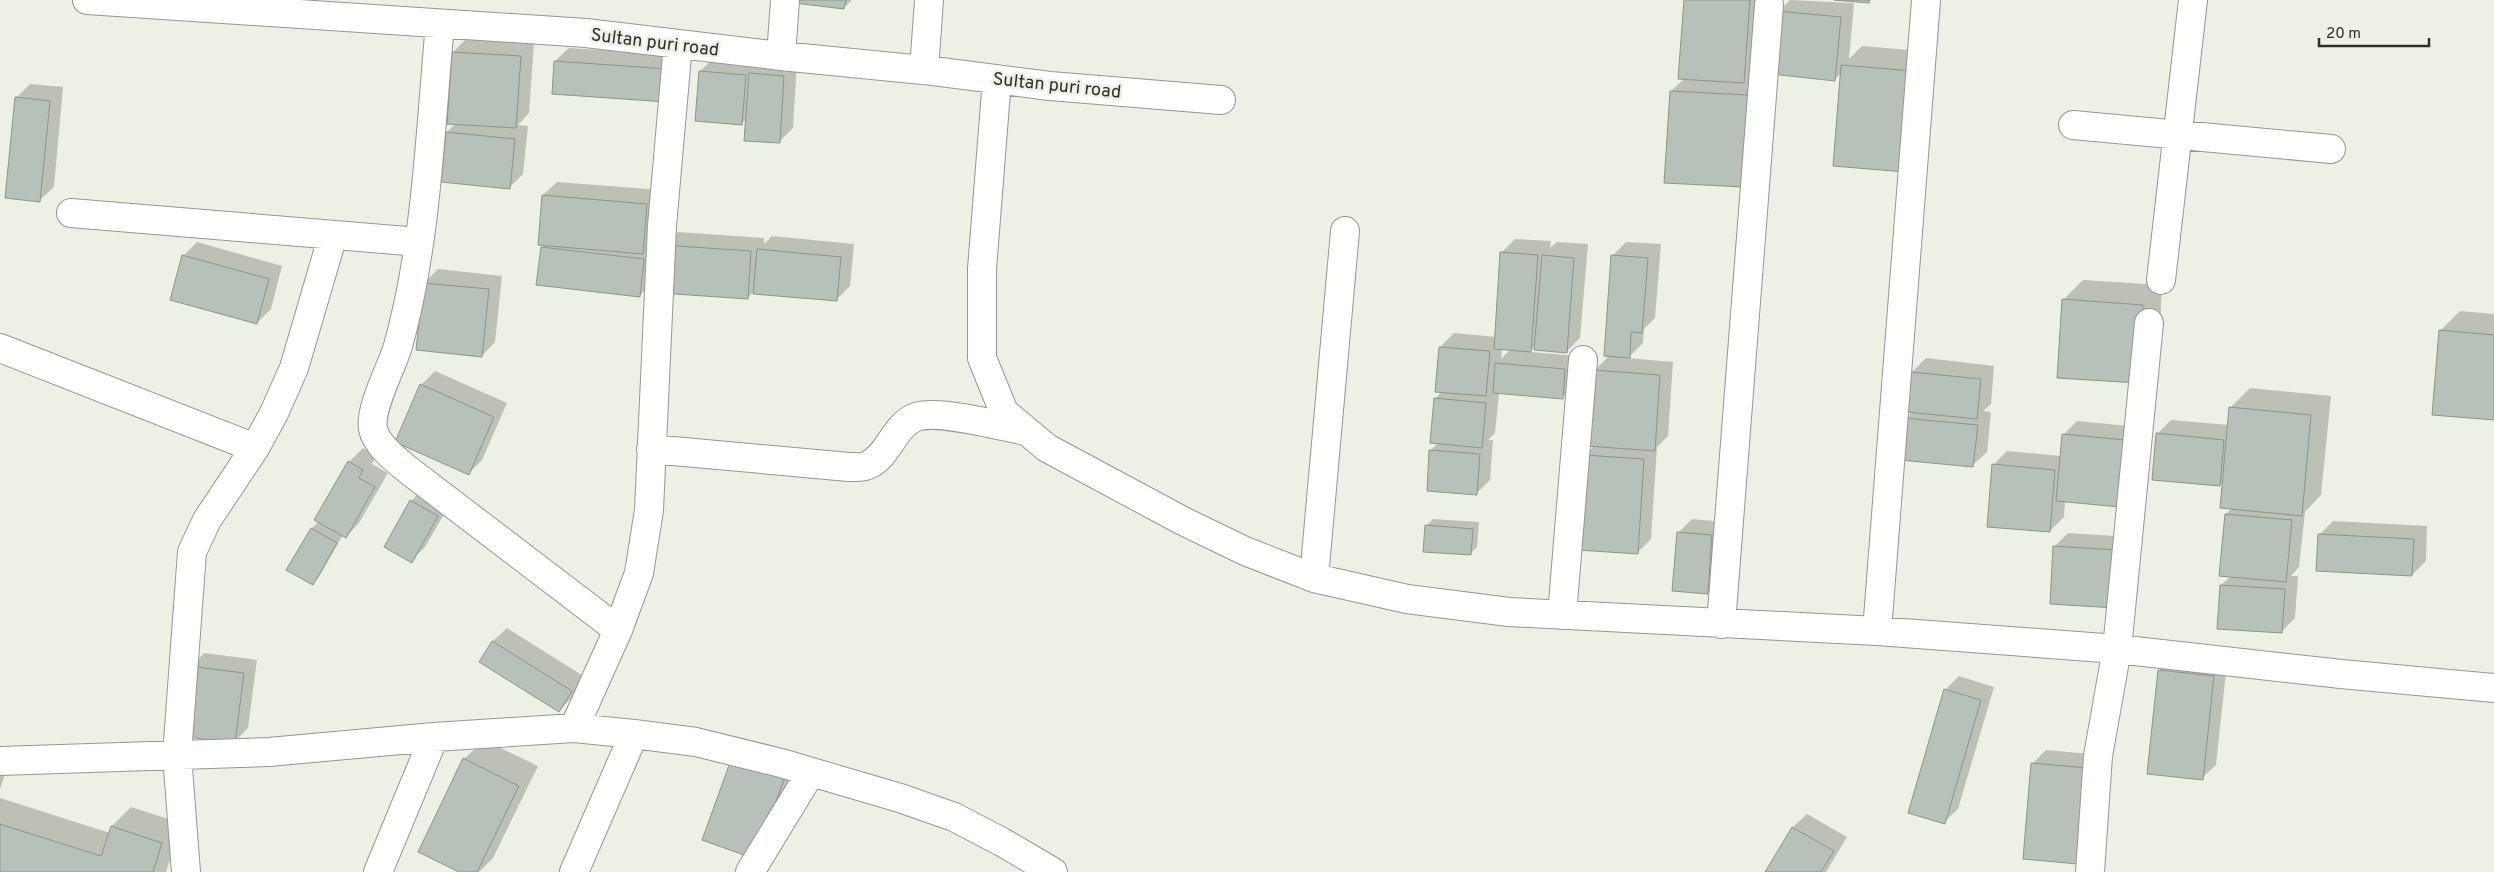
<svg xmlns="http://www.w3.org/2000/svg" width="2494" height="872" font-family="Overpass,sans-serif">
<style>
.shadow{fill:#0003;fill-rule:evenodd}
.building{fill:#b7c1b9;stroke:#8b958d}
.lines{fill:none;stroke-linecap:round;stroke-linejoin:round}
.minor-casing{stroke:#94988d;stroke-width:30}
.minor{stroke:#fff;stroke-width:28}
.labels{text-anchor:middle;stroke-width:5;stroke-linejoin:round;paint-order:stroke}
.street-label{font-size:18px;fill:#2c2e29;stroke:#edf1e5}
</style>
<rect width="100%" height="100%" fill="#edf1e5"/>
<path class="shadow" d="M788,0H852L844,8Z
M1685,0H1767L1762,166L1666,182L1671,91L1685,78Z
M1790,0L1854,3L1849,59L1862,46L1932,52L1924,151L1842,72L1835,79L1778,12Z
M467,38L534,43L529,113L518,125L528,126L523,174L509,188L447,132L456,123L449,122L453,52Z
M569,48L681,55L665,101L555,61Z
M714,58L797,63L793,128L779,142L747,118L741,124L700,71Z
M30,84L63,87L54,187L40,200L16,98Z
M557,182L661,190L654,282L640,295L542,248L546,244L543,195Z
M678,232L764,238V244L772,236L854,244L850,286L836,300L755,290L748,298L665,246Z
M1515,239L1551,241L1550,248L1557,242L1588,244L1580,338L1566,352L1535,346L1530,352L1579,356L1576,384L1562,398L1499,393L1495,433L1488,440H1493L1490,480L1476,494L1428,490L1431,450L1438,443L1435,399L1442,391L1440,347L1454,333L1496,337L1501,253ZM1502,349H1511L1501,359Z
M197,242L282,266L271,309L257,323L183,256Z
M1626,242L1661,244L1655,318L1644,329L1643,343L1628,358L1673,362L1668,436L1657,447L1651,539L1637,553L1585,456L1595,445L1594,371L1610,355L1612,256Z
M438,269L502,276L495,342L482,356L424,283Z
M2083,280L2162,285L2158,362L2063,300Z
M2460,311L2494,314V419L2440,331Z
M1926,358L1994,366L1991,404L1983,411L1991,412L1987,452L1973,465L1906,419L1913,411L1908,410L1912,372Z
M435,371L507,403L482,460L469,473L421,385Z
M2250,388L2331,396L2321,495L2305,512L2299,567L2291,576H2298L2295,618L2281,632L2221,585L2231,576L2226,514L2232,508L2224,481L2220,485L2157,434L2171,420L2229,425L2230,408Z
M2077,421L2139,427L2065,501L2064,517L2050,531L1993,465L2007,451L2061,456L2063,435Z
M363,448L376,456L372,464L388,473L359,523L346,537L343,535L319,577L312,584V528L319,521L349,462Z
M425,487L451,502L425,547L411,561V501Z
M1433,519L1479,522L1477,547L1470,554L1426,526Z
M1692,519L1725,522L1721,579L1708,593L1678,533Z
M2333,521L2427,526L2426,561L2412,575L2320,534Z
M2068,533L2131,537L2128,593L2054,547Z
M507,628L585,677L572,697L559,711L481,662L493,641Z
M204,653L257,660L248,728L234,742L191,667Z
M2173,657L2227,663L2216,765L2202,778L2160,670Z
M1959,676L1994,687L1958,809L1944,822L1945,690Z
M484,740L538,766L493,858L479,872H461L464,759Z
M747,744L798,763L768,844Z
M2046,750L2101,755L2078,863L2032,764Z
M0,766L7,768L0,789Z
M0,798L110,833L112,826L131,807L181,823L166,872H0Z
M1807,814L1847,837L1826,872H1767L1793,827Z"/>
<path class="building" d="M787,0H846L844,9L786,2Z
M1684,0H1750L1744,83L1678,79Z
M1834,0H1870L1869,3Z
M1777,11L1841,17L1835,81L1771,74Z
M452,52L521,56L516,128L447,124Z
M554,61L668,69L666,102L552,94Z
M1841,65L1913,71L1905,172L1833,166Z
M699,71L746,75L742,125L695,121Z
M749,73L784,76L780,143L744,141Z
M1670,91L1748,95L1743,187L1664,183Z
M15,97L50,101L40,202L5,198Z
M446,132L515,139L510,189L441,182Z
M542,195L647,204L643,254L538,245Z
M663,245L751,251L748,299L660,293Z
M541,247L644,259L640,297L536,285Z
M757,249L841,257L837,301L753,294Z
M1500,252L1538,255L1531,352L1494,349Z
M182,255L269,279L257,324L170,300Z
M1542,255L1574,258L1567,353L1534,350Z
M1611,255L1648,258L1642,333L1631,332L1630,358L1604,356Z
M423,283L489,289L482,357L416,350Z
M2062,299L2143,305L2138,383L2057,378Z
M2439,330L2494,335V420L2432,415Z
M1439,347L1490,351L1486,396L1435,392Z
M1495,363L1565,369L1563,399L1493,393Z
M1593,370L1660,375L1655,451L1587,446Z
M1911,372L1981,379L1977,419L1907,412Z
M420,384L494,417L469,475L395,442Z
M1434,398L1486,403L1482,448L1430,443Z
M2229,407L2311,415L2302,516L2220,508Z
M1904,418L1978,425L1973,467L1900,460Z
M2156,433L2224,440L2220,486L2152,480Z
M2062,434L2126,440L2120,507L2056,501Z
M1429,450L1480,454L1477,495L1427,491Z
M1584,455L1644,459L1638,554L1578,550Z
M348,461L363,470L359,478L375,487L346,538L314,520Z
M1992,464L2055,470L2050,532L1987,527Z
M410,500L438,516L412,563L384,547Z
M2225,514L2292,520L2286,582L2219,576Z
M1425,525L1473,529L1471,555L1423,552Z
M311,528L337,543L313,585L286,570Z
M1677,532L1712,535L1708,594L1672,591Z
M2318,534L2414,539L2412,576L2316,571Z
M2053,546L2118,550L2115,608L2050,604Z
M2220,585L2285,589L2282,633L2217,629Z
M492,641L572,691L559,712L479,662Z
M189,666L244,673L235,743L180,736Z
M2158,670L2214,676L2203,780L2147,774Z
M1944,689L1981,700L1945,824L1908,813Z
M732,757L785,777L755,859L702,840Z
M463,758L519,786L477,872H459L418,852Z
M2031,763L2088,768L2078,864L2023,859Z
M0,824L101,856L111,826L162,843L153,872H0Z
M1792,827L1834,851L1821,872H1765Z"/>
<g class="lines">
<g class="minor-casing">
<path id="minor" d="M87,0L586,33L781,56L933,71L1050,86L1221,100
M440,24C430,131 427,242 398,346C392,367 369,408 373,429C376,446 400,463 412,473L618,630
M781,56L785,0
M924,70L929,0
M997,79L982,269V358L1004,412L1047,448L1183,521L1245,551L1314,578L1407,599L1509,612L1877,631L2117,649L2341,674L2494,688
M2073,125L2331,149
M71,213L419,242
M2161,280L2193,0
M0,348L255,448
M651,449L849,467C855,467 863,468 868,465C889,456 894,425 916,417C938,409 1000,426 1026,431
M1314,578L1345,231
M1562,615L1583,360
M1721,624L1769,5
M1877,631L1926,0
M574,728L618,630L639,573L649,510L662,226L678,44
M0,761L269,752L434,737L574,728L634,734L696,742L781,763L900,798L954,817L1002,842L1053,872
M186,872L177,755L192,552L207,520L255,448L274,413L294,368L333,235
M378,872L434,737
M574,872L634,734
M750,872L811,772
M2090,872L2098,756L2117,649L2149,323"/>
</g>
<use href="#minor" class="minor"/>
</g>
<g class="labels">
<g class="street-label">
<text transform="translate(655 42) rotate(7)" y="6">Sultan puri road</text>
<text transform="translate(1057 85) rotate(6)" y="6">Sultan puri road</text>
</g>
</g>
<path d="M2319 38v8h110v-8" fill="none" stroke="#2c2e29" stroke-width="2.5"/>
<text x="2326" y="38" font-size="15" fill="#2c2e29" stroke="#edf1e5" stroke-width="4" paint-order="stroke">20 m</text>
</svg>
